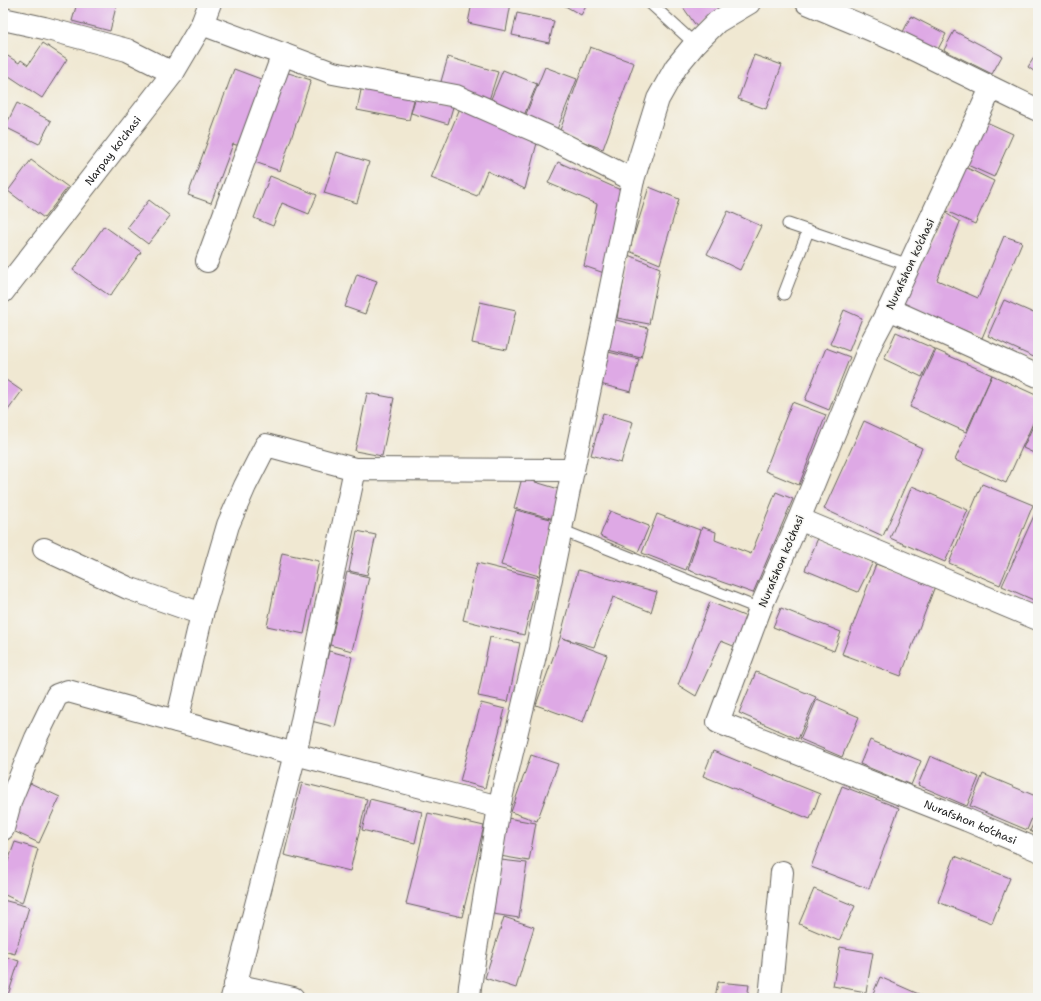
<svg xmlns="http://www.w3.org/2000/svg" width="1041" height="1001" font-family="'Shantell Sans',sans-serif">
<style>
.building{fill:#dea9e5}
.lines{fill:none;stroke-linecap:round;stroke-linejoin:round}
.lane-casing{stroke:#66635c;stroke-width:13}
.street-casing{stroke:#66635c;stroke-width:24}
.secondary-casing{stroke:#66635c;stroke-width:24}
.lane{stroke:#fff;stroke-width:11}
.street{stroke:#fff;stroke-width:22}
.secondary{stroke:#fff;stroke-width:22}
.labels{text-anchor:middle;stroke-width:3;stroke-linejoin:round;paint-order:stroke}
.street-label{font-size:11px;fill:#1c1c1c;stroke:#f6f6f2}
</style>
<rect width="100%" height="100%" fill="#f6f6f2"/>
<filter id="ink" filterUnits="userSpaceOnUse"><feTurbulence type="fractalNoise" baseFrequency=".025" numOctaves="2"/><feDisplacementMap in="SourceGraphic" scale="8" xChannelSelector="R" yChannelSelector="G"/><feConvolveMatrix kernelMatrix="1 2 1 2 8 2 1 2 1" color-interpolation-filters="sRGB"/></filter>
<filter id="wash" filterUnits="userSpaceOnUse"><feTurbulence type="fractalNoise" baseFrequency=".012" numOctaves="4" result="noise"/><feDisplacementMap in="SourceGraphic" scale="16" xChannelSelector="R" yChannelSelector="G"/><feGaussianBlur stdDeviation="0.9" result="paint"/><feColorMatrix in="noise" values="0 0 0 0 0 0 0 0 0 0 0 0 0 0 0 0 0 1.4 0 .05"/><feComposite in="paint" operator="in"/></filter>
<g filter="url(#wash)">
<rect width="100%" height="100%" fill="#f0e8d2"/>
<g id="blocks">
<path class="building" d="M77,3H117L110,31L72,21Z
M472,3H511L506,31L468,23Z
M560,3H588L581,15Z
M680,3H731L697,27Z
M517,13L554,21L549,43L512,35Z
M911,16L946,34L936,53L901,36Z
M954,31L1002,56L992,74L944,50Z
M43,43L67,59L42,98L3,72V61L6,55L19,63L21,60L28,65Z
M590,47L634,63L603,149L559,133Z
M1038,51V74L1028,67Z
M754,55L782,65L766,109L738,99Z
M448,57L498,72L489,100L440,85Z
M545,67L577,79L556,132L524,119Z
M234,69L266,81L243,147L233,144L211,203L188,195Z
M503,70L537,84L523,118L489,104Z
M282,71L311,80L280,171L252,161Z
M362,85L415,96L409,120L357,110Z
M416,96L453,107L448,124L411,113Z
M17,103L51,121L39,144L5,127Z
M460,108L537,143L525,189L487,171L477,196L431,178Z
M982,120L1013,134L994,177L963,163Z
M337,152L369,162L357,203L324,193Z
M31,160L68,187L44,218L8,191Z
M558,162L625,192L607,274L584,266L597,204L548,183Z
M963,166L994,181L975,224L944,210Z
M270,176L317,195L309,214L282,203L273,226L254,218Z
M649,187L679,199L660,264L629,251Z
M149,200L170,216L148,244L127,228Z
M728,211L761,226L740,270L707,254Z
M944,212L960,222L937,280L978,298L1004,236L1022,242L982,338L903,304Z
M104,226L141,252L110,296L73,270Z
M628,255L660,268L649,324L617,318Z
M357,274L377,281L365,314L345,307Z
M1004,300L1038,315V359L988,336Z
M480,302L516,310L507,350L472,343Z
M844,310L862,318L849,351L830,344Z
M616,320L648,328L641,358L608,350Z
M896,332L935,349L922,377L884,359Z
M826,348L850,357L829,410L805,400Z
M936,350L992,375L966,432L910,407Z
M608,352L639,359L631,392L600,384Z
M992,375L1038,396V412L1006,483L955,460Z
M3,378L22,391L3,417Z
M367,393L394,398L382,456L355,451Z
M792,402L826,415L799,485L765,471Z
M603,413L633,422L621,463L591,455Z
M1038,415V455L1023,448Z
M864,421L922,448L883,536L824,509Z
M522,478L562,490L554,519L514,508Z
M982,484L1033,505L1000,585L949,563Z
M912,486L968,510L945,562L890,538Z
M776,492L793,499L753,593L688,570L702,527L716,532L715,540L751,554Z
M1037,509L1038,510V602L1002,586Z
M516,510L554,520L539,576L501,565Z
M610,511L649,526L638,552L600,536Z
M657,514L700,530L686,570L642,553Z
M357,531L376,535L367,575L349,571Z
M818,538L873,562L858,592L805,570Z
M282,553L319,561L304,634L267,626Z
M477,563L538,578L524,635L463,620Z
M876,564L935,586L901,676L842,654Z
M578,570L657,592L651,612L613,597L594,647L562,638L607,655L583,722L536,705L560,638Z
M347,572L369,577L352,651L330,645Z
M710,602L754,620L743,650L721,641L696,696L678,685Z
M781,608L841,632L834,651L773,627Z
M490,637L520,643L508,702L478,696Z
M329,651L352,657L335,727L311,721Z
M756,672L816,697L798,739L739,713Z
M817,699L859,717L842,757L800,739Z
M481,703L505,709L485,788L460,781Z
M870,740L921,761L911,785L860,764Z
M713,751L820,794L810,819L703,776Z
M531,755L558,764L537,821L511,812Z
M930,756L979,777L967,806L918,785Z
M983,774L1038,797V803L1027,830L970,806Z
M30,783L60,797L39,843L9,829Z
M302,783L367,799L350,871L284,855Z
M842,786L899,808L869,889L811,867Z
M370,799L422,812L415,843L362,830Z
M428,813L484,826L462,917L406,904Z
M1038,813V835L1030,831Z
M507,818L536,823L529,861L500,856Z
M15,842L38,849L22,903L3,894V875Z
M955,856L1010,878L992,923L938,902Z
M501,860L527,863L519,918L493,914Z
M814,889L855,906L839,941L799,924Z
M3,900L29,907L15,954L3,951Z
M504,917L534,927L516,988L485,978Z
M840,947L873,953L866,992L833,986Z
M3,956L19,961L7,998H3Z
M880,977L923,996L922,998H871Z
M718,982L749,985L747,998H715Z"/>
</g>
</g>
<g filter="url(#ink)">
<use href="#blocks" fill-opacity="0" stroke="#66635c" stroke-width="1"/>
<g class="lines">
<g class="lane-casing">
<path id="lane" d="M650,3L695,44
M788,224L909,265
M784,294L808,231
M561,530L760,609"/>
</g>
<g class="street-casing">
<g id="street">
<path d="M807,3C835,15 864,26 892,39C941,62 989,87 1038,110"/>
<path d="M3,19L44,28L127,50L173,73"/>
<path d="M202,24L333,73L456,96L547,136L633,180"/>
<path id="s1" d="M991,88L889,309L872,341L799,519L760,609L718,722L967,820L1038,850"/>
<path d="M207,261L283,54"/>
<path d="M889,309L1038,376"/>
<path d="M799,519L1038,619"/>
<path d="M44,549L128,588L202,614L177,721"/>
<path d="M202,614L228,525L245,486L266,445L355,469"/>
<path d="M3,829L11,799L36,738L57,695L68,691L295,754L499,807"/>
<path d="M235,985L293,998"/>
<path d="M232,998L295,754L355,469L573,470"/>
<path d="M469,998L470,986L499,807L537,647L573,470L633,180L658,99L676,67L695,44L717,22L749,3"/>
<path d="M770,998L782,872"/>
</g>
</g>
<g class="secondary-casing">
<g id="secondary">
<path id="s2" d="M3,292L173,73L202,24L210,3"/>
</g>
</g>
<use href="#lane" class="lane"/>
<use href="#street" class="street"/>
<use href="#secondary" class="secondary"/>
</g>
</g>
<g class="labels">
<g class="street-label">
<text dy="4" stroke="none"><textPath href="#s2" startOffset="179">Narpay ko'chasi</textPath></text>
<text transform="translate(910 264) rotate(-65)" y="4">Nurafshon ko’chasi</text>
<text transform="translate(781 561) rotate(-67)" y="4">Nurafshon ko’chasi</text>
<text dy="4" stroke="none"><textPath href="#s1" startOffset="962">Nurafshon ko’chasi</textPath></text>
</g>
</g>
<rect width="1041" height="1001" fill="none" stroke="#f6f6f2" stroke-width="16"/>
</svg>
